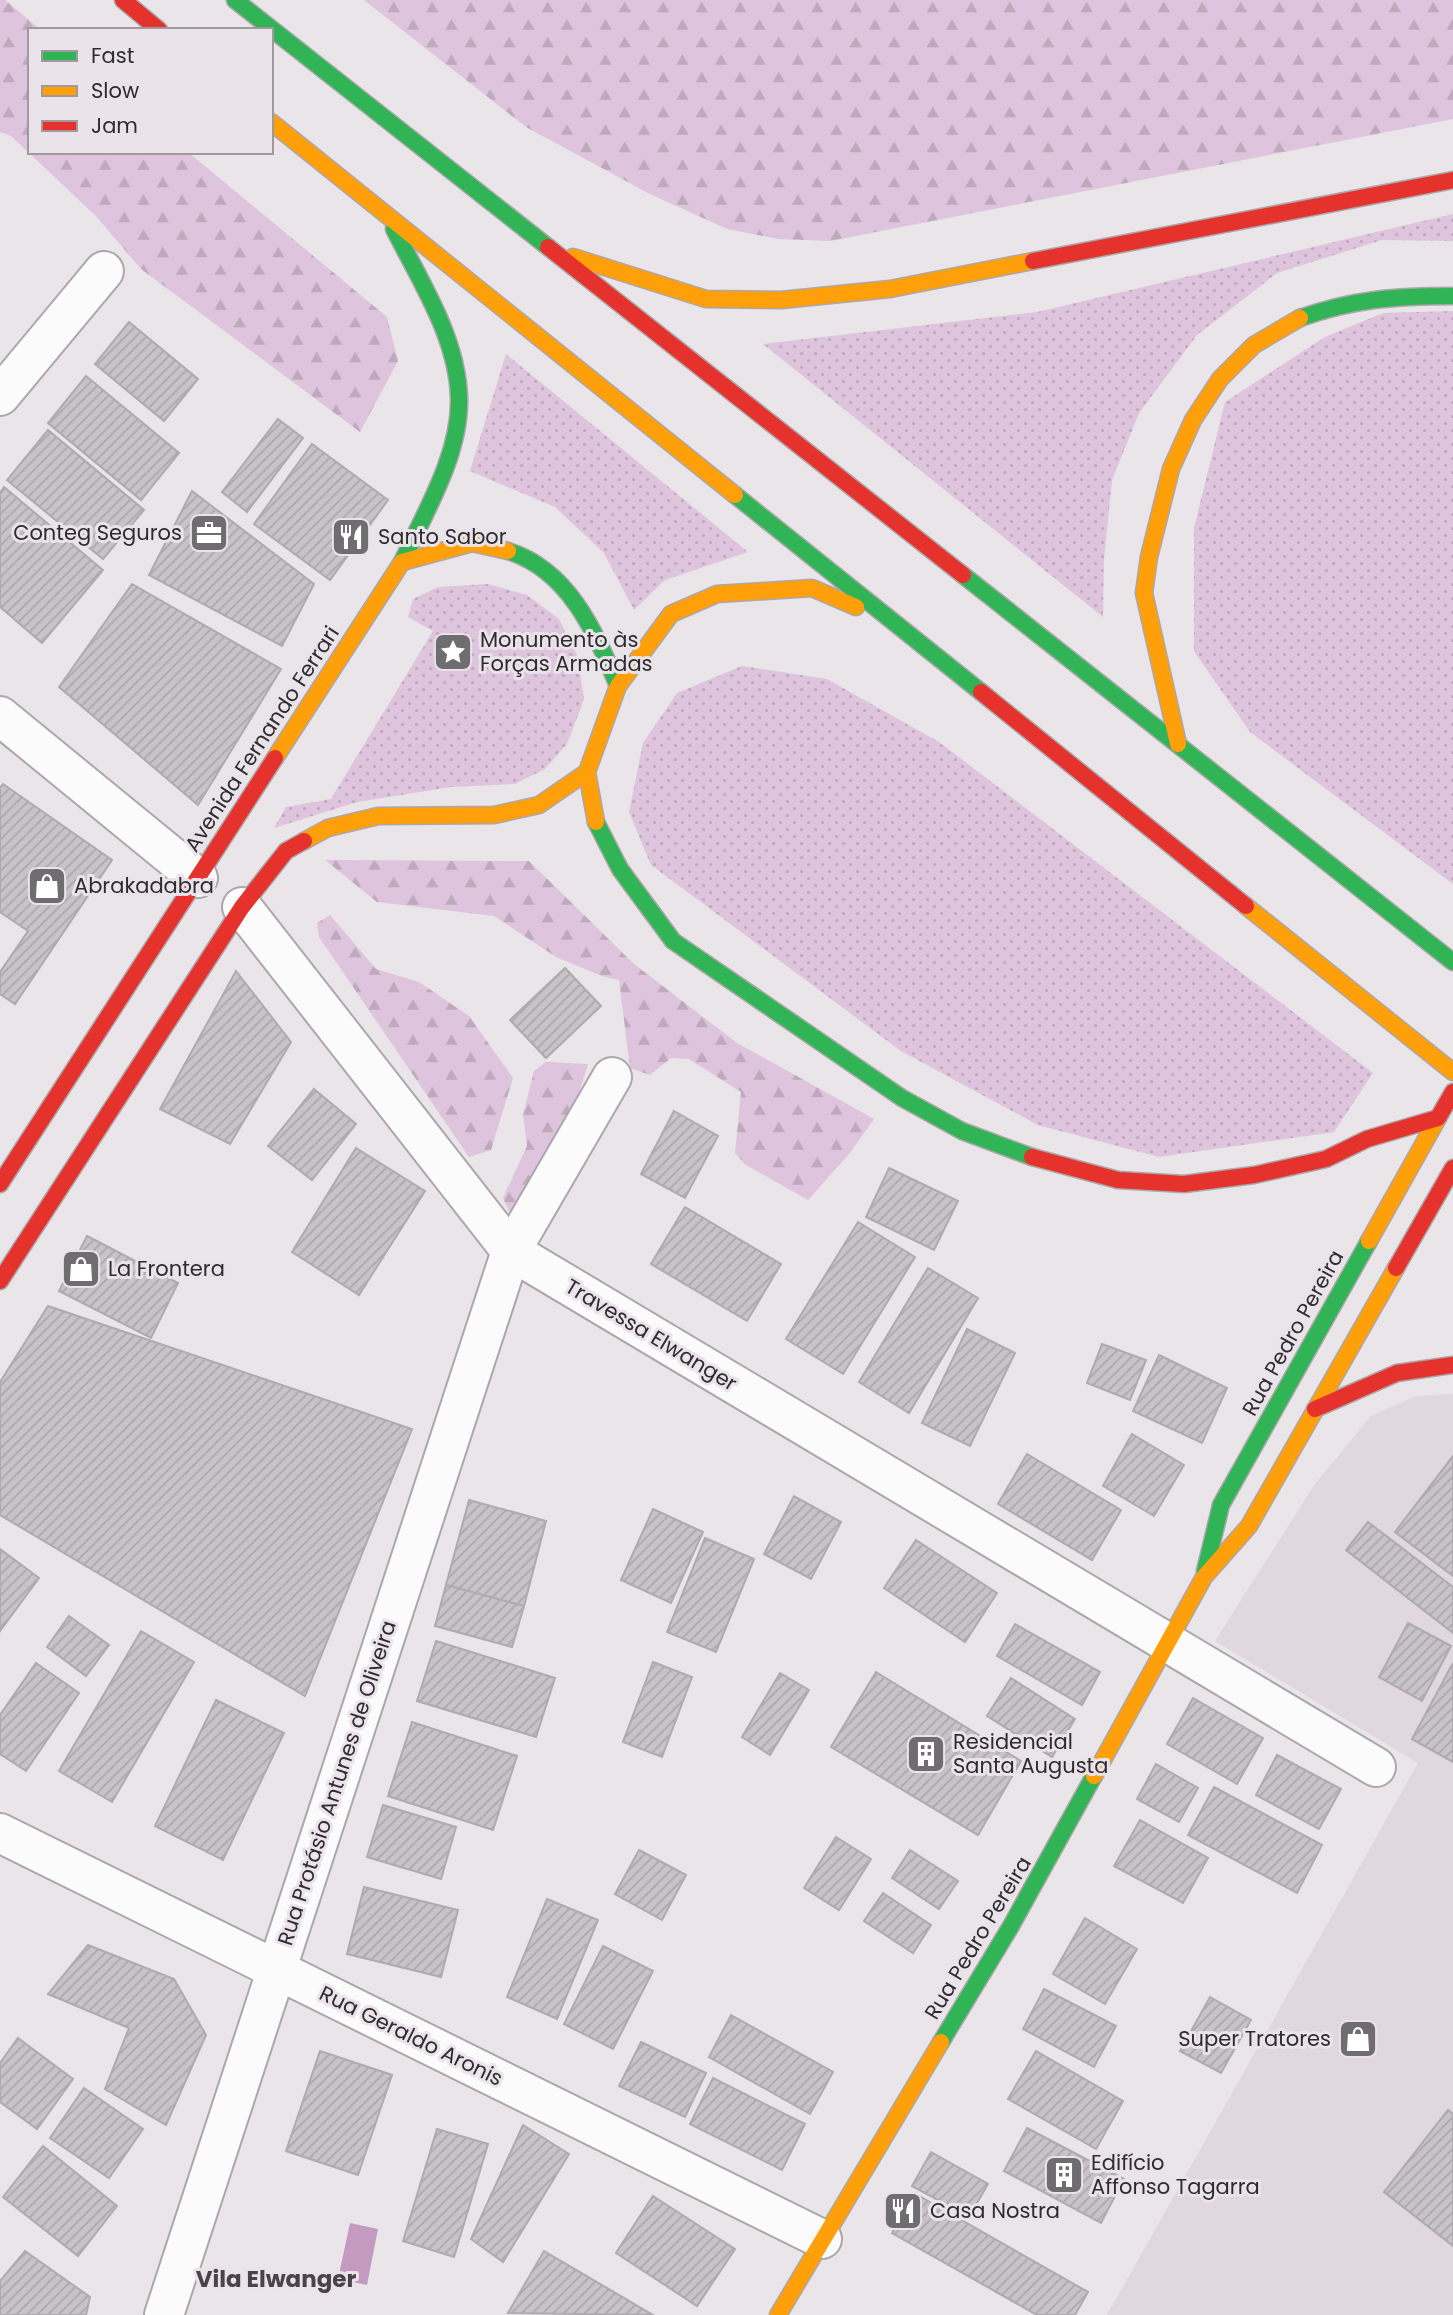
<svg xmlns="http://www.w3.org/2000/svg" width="1453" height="2315" font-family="Poppins,sans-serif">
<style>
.built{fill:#e0d7df}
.grass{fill:url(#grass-dots)}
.forest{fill:url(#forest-firs)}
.water{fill:#c59ac1}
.building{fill:url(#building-hatch);stroke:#aeaaad;stroke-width:2}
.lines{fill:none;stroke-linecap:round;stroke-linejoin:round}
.street-casing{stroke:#aba7aa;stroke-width:42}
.fast-casing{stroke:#aba7aa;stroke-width:19}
.slow-casing{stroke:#aba7aa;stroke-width:19}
.jam-casing{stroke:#aba7aa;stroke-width:19}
.street{stroke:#fcfbfc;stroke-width:38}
.fast{stroke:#30b455;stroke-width:16}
.slow{stroke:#ff9f0a;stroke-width:16}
.jam{stroke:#e5322d;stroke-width:16}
.labels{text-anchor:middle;stroke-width:6;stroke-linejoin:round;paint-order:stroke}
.poi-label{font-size:21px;fill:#2f2c2f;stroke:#ebe3ea;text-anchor:start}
.street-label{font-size:21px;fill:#2f2c2f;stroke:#ebe3ea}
.neighbourhood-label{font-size:23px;font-weight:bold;fill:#4a4449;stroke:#ebe3ea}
</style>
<defs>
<pattern id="grass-dots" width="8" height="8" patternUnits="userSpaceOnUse" patternTransform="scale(1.75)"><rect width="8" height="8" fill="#dec4dc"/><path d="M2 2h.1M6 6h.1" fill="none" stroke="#bfa9bd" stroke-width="1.8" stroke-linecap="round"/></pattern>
<pattern id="forest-firs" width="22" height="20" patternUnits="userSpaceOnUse" patternTransform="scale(1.75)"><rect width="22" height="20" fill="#dec4dc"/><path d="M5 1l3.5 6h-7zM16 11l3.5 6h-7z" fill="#bfa9bd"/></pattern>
<pattern id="building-hatch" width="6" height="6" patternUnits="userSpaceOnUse" patternTransform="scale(1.75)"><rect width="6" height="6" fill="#c7c3c6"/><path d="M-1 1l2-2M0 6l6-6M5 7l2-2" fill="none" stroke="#aba8aa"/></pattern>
</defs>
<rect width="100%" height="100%" fill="#e9e5e9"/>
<path class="built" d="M1453,1394V2315H1107L1418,1763L1215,1641L1315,1484L1371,1416L1416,1396Z"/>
<path class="grass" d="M1453,214V241L1382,240L1277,273L1197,335L1139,413L1112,480L1104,559L1103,617L763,344L1037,312Z
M1453,311V884L1250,732L1194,651V528L1225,402L1325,337L1383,313Z
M506,354L748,552L665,580L634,610L604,553L555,507L470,471Z
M488,584L527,595L559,619L577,655L584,699L567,744L545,769L515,784L451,787L357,802L274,828L286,807L331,799L433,631L408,617L413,599L438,587Z
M742,666L827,679L939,742L1373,1073L1334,1132L1159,1157L1038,1125L901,1051L651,865L629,812L643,743L677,693Z"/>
<path class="forest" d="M0,0H5L41,30H30V152H188L387,317L398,361L360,432L141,269L96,216L11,136L0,132Z
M364,0H1453V119L830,241L778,239L727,229L648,193L526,127Z
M325,860L529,861L634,964L737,1043L874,1119L849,1154L808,1200L746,1165L735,1153L741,1092L689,1059L671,1058L650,1075L630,1068L619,980L602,976L556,957L494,916L377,902Z
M330,915L376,969L419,982L469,1016L513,1078L491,1150L469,1157L319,937L317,923Z
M546,1062L588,1064L578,1096L524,1211H509L503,1198L527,1146L523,1115L534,1071Z"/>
<path class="water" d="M350,2223L378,2229L367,2285L338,2279Z"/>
<path class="building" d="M129,322L198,379L164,421L95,364Z
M86,376L179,453L141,500L48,423Z
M278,419L303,438L247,512L222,492Z
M48,430L144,510L103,559L7,480Z
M312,444L388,500L330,580L254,524Z
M4,487L103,570L42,643L0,607V493Z
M192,491L314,584L282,646L149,575Z
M132,584L281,669L198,805L59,687Z
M3,784L112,860L15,1004L0,994V972L28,931L0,912V788Z
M565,968L601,1006L546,1058L510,1020Z
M236,971L291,1042L230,1144L160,1109Z
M314,1089L356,1124L312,1180L268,1146Z
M674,1111L718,1136L685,1198L641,1174Z
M356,1148L425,1191L359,1295L292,1252Z
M889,1168L958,1201L934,1250L866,1217Z
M685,1207L781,1264L747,1321L651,1264Z
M858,1222L915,1257L843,1374L786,1339Z
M87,1236L178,1283L151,1338L59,1291Z
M928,1268L978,1298L909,1413L859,1382Z
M48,1306L412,1429L305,1696L0,1515V1382Z
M967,1329L1015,1353L970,1446L922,1423Z
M1102,1344L1146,1360L1130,1400L1087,1383Z
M1159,1355L1227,1388L1202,1443L1133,1411Z
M1132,1434L1184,1465L1154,1516L1103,1486Z
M1027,1454L1121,1510L1092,1560L998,1504Z
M1453,1456V1576L1395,1532Z
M794,1496L841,1522L811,1579L764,1554Z
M469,1500L546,1521L524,1606L446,1585Z
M653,1509L703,1532L671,1603L621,1580Z
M1368,1522L1453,1587V1633L1346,1550Z
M705,1538L754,1559L716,1652L667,1632Z
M916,1540L997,1593L965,1642L884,1588Z
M0,1549L39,1578L0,1631Z
M446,1585L524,1606L512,1647L435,1626Z
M69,1616L109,1645L86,1676L47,1647Z
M1408,1623L1451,1646L1422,1701L1379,1677Z
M1015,1624L1100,1672L1082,1705L997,1656Z
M141,1631L194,1662L112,1802L59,1771Z
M436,1641L555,1678L536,1737L417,1701Z
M653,1662L692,1677L662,1757L623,1742Z
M36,1663L79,1693L26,1771L0,1754V1715Z
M1453,1663V1762L1412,1739Z
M876,1672L1021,1761L978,1835L831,1747Z
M780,1673L809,1690L770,1755L742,1737Z
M1011,1678L1075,1719L1052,1757L987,1716Z
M1193,1698L1263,1738L1237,1784L1167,1744Z
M216,1700L284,1733L223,1860L155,1826Z
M412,1722L517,1756L493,1830L388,1796Z
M1277,1755L1341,1789L1319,1829L1256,1795Z
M1156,1764L1198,1788L1179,1822L1137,1799Z
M1214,1787L1322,1845L1297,1893L1188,1835Z
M383,1805L456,1827L441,1879L367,1857Z
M1140,1820L1208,1858L1183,1903L1114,1866Z
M836,1837L871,1859L839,1910L804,1888Z
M639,1850L686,1875L662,1920L615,1894Z
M910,1850L958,1881L939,1909L892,1878Z
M364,1887L458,1910L441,1977L347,1954Z
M883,1893L931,1925L913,1953L864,1921Z
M547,1899L598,1920L557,2019L507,1997Z
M1085,1918L1137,1949L1105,2004L1053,1974Z
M88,1945L174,1979L206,2035L166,2125L105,2089L129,2028L48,1994Z
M603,1946L653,1971L613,2049L564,2024Z
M1044,1989L1116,2026L1094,2067L1023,2029Z
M1210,1997L1251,2020L1221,2073L1180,2051Z
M731,2015L833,2072L810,2114L709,2057Z
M18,2038L73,2079L37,2129L0,2102V2063Z
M641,2042L706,2073L685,2117L619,2086Z
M320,2051L392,2075L358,2175L286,2151Z
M1036,2051L1123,2101L1096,2149L1008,2099Z
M713,2078L805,2124L782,2170L690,2124Z
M84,2088L143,2129L109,2178L50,2138Z
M1448,2110L1453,2114V2246L1384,2192Z
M523,2125L569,2154L503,2262L471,2239Z
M1027,2128L1124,2179L1101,2223L1004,2171Z
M437,2129L488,2144L454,2257L403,2241Z
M43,2146L117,2206L78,2256L3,2197Z
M931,2152L988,2184L969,2217L912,2186Z
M914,2193L1088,2292L1075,2315H1037L892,2233Z
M653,2196L735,2249L697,2306L616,2253Z
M25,2251L90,2297L86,2315H0V2281Z
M544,2251L653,2315L508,2313Z"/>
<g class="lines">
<g class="street-casing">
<path id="street" d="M0,396L104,271
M0,716L198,878
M242,907L511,1251L1376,1767
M0,1833L822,2239
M164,2315L511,1251L612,1077"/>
</g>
<g class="fast-casing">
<path id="fast" d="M235,0L548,247
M394,229C420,281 457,337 459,397C461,454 425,512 402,562
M1300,318C1354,299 1396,296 1453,296
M735,495L981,692
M508,551C569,570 595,632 618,686
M963,575L1453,962
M596,822L620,869L673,941L902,1098L962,1131L1032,1157
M1205,1571L1221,1505L1369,1241
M941,2042L1011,1926L1094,1776"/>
</g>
<g class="slow-casing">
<path id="slow" d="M271,122L735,495
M573,257L706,299L781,300L890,289L1033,261
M1178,744L1144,593L1149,557L1171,469L1193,420L1220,379L1254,345L1300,318
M275,758L402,562L472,543L508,551
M596,822L587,772L618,686L671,614L717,594L812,588L856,607
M304,841L328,828L378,816L494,815L539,805L587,772
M1246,906L1453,1072
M1369,1241L1438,1118
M1094,1776L1204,1577L1249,1526L1396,1268
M778,2315L941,2042"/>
</g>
<g class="jam-casing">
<path id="jam" d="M123,0L159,30
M548,247L963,575
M1033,261L1453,180
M981,692L1246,906
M1032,1157L1118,1180L1184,1184L1254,1175L1326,1159L1367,1139L1438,1118L1453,1092
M0,1184L275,758
M1396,1268L1453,1168
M0,1281L242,907L286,851L304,841
M1315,1409L1397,1373L1453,1365"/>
</g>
<use href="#street" class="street"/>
<use href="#fast" class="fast"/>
<use href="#slow" class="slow"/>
<use href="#jam" class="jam"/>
</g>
<defs>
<g id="office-square" transform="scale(2.0125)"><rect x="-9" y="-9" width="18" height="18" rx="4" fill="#706d70" stroke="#ebe3ea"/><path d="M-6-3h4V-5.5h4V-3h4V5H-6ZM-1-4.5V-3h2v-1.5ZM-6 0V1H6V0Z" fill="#fff"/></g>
<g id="restaurant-square" transform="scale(2.0125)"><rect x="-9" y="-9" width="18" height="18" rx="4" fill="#706d70" stroke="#ebe3ea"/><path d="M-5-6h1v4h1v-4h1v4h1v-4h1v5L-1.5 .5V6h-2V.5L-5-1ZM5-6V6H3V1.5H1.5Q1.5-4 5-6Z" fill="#fff"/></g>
<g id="sight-square" transform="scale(2.0125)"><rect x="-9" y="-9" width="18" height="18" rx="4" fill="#706d70" stroke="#ebe3ea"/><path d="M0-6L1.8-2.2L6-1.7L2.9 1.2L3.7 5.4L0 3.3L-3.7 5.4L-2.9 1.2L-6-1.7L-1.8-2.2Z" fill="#fff"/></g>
<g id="shop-square" transform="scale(2.0125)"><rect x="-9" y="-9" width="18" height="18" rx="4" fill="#706d70" stroke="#ebe3ea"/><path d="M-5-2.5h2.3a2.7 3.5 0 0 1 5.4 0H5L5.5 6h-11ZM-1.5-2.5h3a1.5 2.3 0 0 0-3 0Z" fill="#fff"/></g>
<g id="building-square" transform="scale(2.0125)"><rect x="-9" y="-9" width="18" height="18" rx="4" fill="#706d70" stroke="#ebe3ea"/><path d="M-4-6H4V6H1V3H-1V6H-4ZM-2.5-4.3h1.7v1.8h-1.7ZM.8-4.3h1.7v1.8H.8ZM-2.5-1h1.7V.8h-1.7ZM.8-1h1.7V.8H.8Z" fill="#fff"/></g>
</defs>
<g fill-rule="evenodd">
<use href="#office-square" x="209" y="533"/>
<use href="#restaurant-square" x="351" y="537"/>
<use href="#sight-square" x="453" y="652"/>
<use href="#shop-square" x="47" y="886"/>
<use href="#shop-square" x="81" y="1269"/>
<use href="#building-square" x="926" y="1754"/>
<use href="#shop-square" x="1358" y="2039"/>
<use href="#building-square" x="1064" y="2175"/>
<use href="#restaurant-square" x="903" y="2211"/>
</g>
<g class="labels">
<g class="poi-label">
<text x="182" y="540" text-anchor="end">Conteg Seguros</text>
<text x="378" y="544">Santo Sabor</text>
<text x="480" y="647">Monumento às<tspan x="480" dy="24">Forças Armadas</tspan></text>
<text x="74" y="893">Abrakadabra</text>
<text x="108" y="1276">La Frontera</text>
<text x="953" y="1749">Residencial<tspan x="953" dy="24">Santa Augusta</tspan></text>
<text x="1331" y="2046" text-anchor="end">Super Tratores</text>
<text x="1091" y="2170">Edifício<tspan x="1091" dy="24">Affonso Tagarra</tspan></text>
<text x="930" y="2218">Casa Nostra</text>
</g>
<g class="street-label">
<text transform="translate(262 739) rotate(-57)" y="7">Avenida Fernando Ferrari</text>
<text transform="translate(1293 1333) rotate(-61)" y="7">Rua Pedro Pereira</text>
<text transform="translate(651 1335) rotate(31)" y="7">Travessa Elwanger</text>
<text transform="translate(337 1783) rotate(-72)" y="7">Rua Protásio Antunes de Oliveira</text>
<text transform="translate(978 1938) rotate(-59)" y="7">Rua Pedro Pereira</text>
<text transform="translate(411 2036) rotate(26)" y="7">Rua Geraldo Aronis</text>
</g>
<g class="neighbourhood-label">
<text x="276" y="2287">Vila Elwanger</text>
</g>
</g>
<rect x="28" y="28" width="245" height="126" fill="#ebe3ea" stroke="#a09a9f" stroke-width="2"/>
<rect x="42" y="51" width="35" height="10" fill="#30b455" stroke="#a09a9f" stroke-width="2"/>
<text x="91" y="63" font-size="21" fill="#2f2c2f">Fast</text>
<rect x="42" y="86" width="35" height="10" fill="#ff9f0a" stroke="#a09a9f" stroke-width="2"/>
<text x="91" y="98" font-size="21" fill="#2f2c2f">Slow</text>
<rect x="42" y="121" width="35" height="10" fill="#e5322d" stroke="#a09a9f" stroke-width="2"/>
<text x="91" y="133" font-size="21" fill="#2f2c2f">Jam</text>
</svg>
